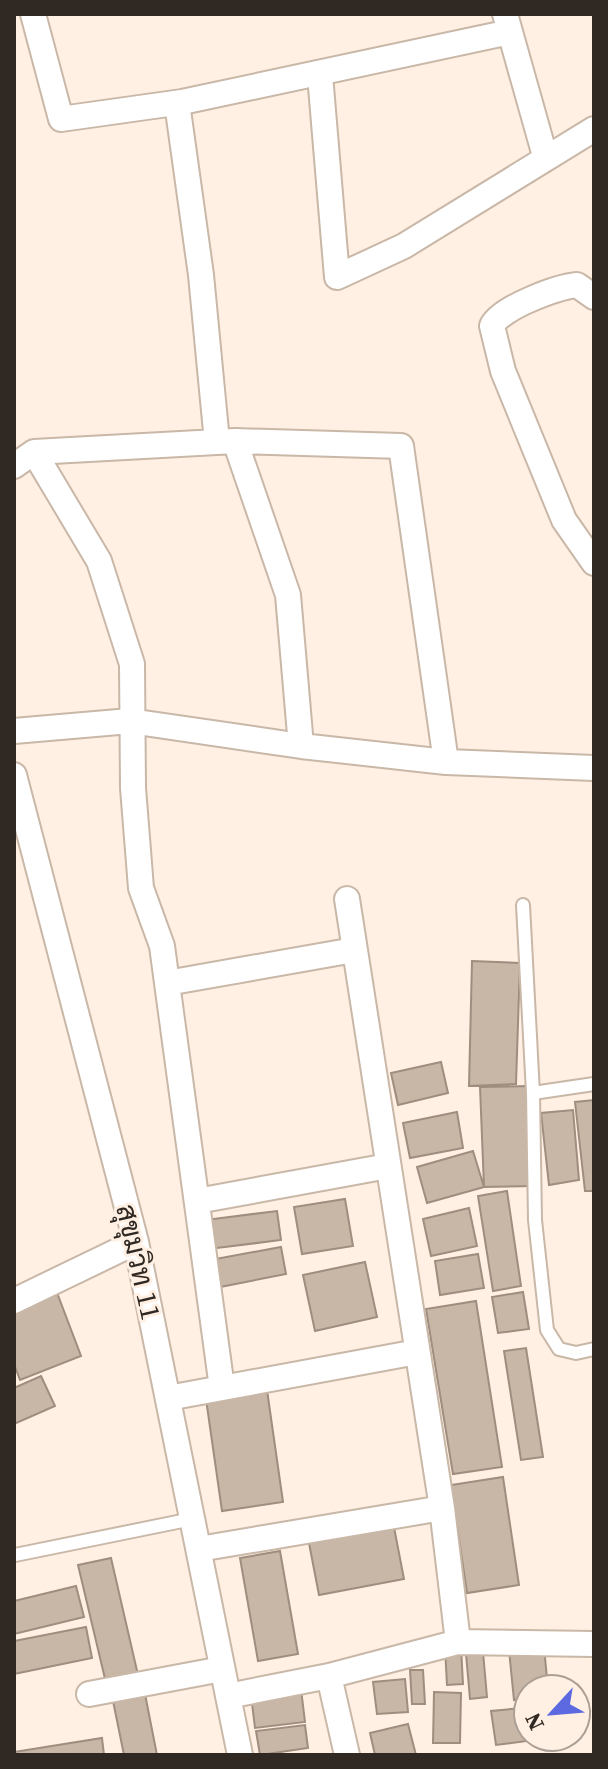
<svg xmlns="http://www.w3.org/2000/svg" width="608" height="1769" font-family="'Source Serif 4',Sarabun,serif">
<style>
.building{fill:#c8b6a6;stroke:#9f8e7f;stroke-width:2}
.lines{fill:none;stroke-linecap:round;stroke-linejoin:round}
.service-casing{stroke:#c9b7a7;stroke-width:16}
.minor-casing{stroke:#c9b7a7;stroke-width:28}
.service{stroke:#fff;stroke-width:12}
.minor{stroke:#fff;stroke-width:24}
.labels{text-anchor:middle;stroke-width:6;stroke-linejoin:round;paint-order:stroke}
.street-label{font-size:28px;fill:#302923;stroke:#fff0e3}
</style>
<rect width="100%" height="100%" fill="#fff0e3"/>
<path class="building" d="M472,961L520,963L516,1084L469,1086Z
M441,1062L448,1093L398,1105L391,1073Z
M529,1086L533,1186L484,1187L480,1087Z
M594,1100V1191H585L575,1102Z
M573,1110L579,1180L549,1185L541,1113Z
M457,1112L463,1148L410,1158L403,1123Z
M473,1151L484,1187L427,1203L417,1167Z
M507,1191L521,1286L493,1291L478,1196Z
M345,1199L353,1246L302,1254L294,1207Z
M469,1208L477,1246L431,1256L423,1219Z
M277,1211L281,1240L209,1249L205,1220Z
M281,1247L286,1274L215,1288L210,1260Z
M478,1254L484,1288L440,1295L435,1261Z
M365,1262L377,1317L315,1331L303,1275Z
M56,1290L81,1356L20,1380L14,1364V1306Z
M523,1292L529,1329L498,1333L492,1297Z
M476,1301L502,1467L453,1474L426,1309Z
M526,1348L543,1457L521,1460L504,1351Z
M41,1376L55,1406L14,1424V1388Z
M267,1390L283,1502L222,1511L206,1399Z
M503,1477L519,1585L467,1593L451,1485Z
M393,1522L404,1579L319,1595L308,1538Z
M280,1551L298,1654L258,1661L240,1558Z
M111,1558L138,1675L106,1683L78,1565Z
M76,1586L84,1617L14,1634V1601Z
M86,1627L92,1658L14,1674V1641Z
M461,1647L463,1684L447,1685L445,1648Z
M544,1647L548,1689H528V1698L514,1700L509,1650Z
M483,1652L487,1697L470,1699L466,1654Z
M410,1670H423L425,1704H412Z
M405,1679L408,1712L377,1714L373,1682Z
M301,1689L305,1722L255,1728L251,1695Z
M434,1692L461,1693L460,1743H433Z
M145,1694L157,1755H124L113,1701Z
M522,1708L527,1741L496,1745L491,1711Z
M408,1724L416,1755H375L370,1733Z
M305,1725L308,1748L260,1755L256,1731Z
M102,1738L104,1755H15L14,1752Z"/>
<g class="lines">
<g class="service-casing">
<path id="service" d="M523,905L533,1093L535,1220L547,1330L559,1349L576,1353L594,1349
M533,1093L594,1084
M15,1555L192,1519"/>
</g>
<g class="minor-casing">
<path id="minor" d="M33,14L61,119L182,102L510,32
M505,14L545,156
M320,75L337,277L404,246L594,129
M177,103L201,275L217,442
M594,297L577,285C557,287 500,308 492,326L503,371L564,520L594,563
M235,441L288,595L301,746
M34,452L99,561L132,664L133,788L141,888L162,946L167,983
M14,466L34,452L235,441L401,446L446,762
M14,731L130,721L301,746L446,762L594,768
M14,775L136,1242L240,1755
M197,1201L388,1166
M14,1301L136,1242
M222,1388L167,983L354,950
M168,1398L417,1352
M199,1549L442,1508
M458,1642L594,1644
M329,1676L347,1755
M89,1694L222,1669
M228,1696L329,1676L458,1642L442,1508L347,899"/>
</g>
<use href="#service" class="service"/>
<use href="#minor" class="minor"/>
</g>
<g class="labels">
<g class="street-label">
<text transform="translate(139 1262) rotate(77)" y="10">สุขุมวิท 11</text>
</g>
</g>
<rect width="608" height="1769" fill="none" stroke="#302923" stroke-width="32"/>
<g transform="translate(552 1713) rotate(244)"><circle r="38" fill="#fff0e3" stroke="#aca096" stroke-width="2"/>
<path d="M0-6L14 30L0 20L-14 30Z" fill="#5c69e0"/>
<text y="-12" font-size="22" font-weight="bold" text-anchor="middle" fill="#302923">N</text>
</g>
</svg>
